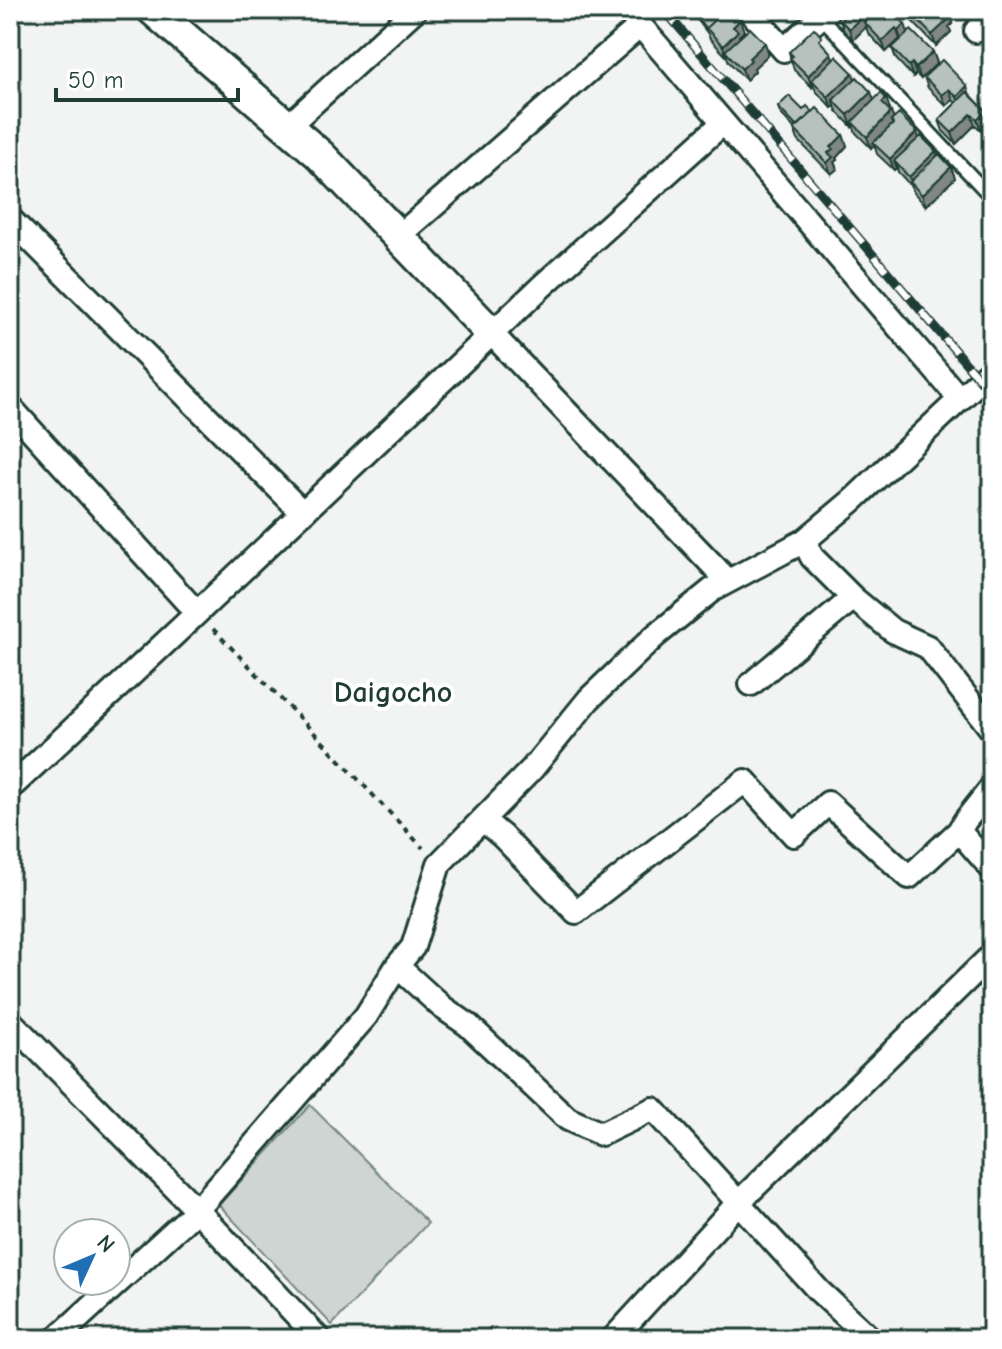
<svg xmlns="http://www.w3.org/2000/svg" width="1002" height="1349" font-family="'Comic Neue',sans-serif">
<style>
.green{fill:#ced5d3;stroke:#768984;stroke-width:2}
.lines{fill:none;stroke-linecap:round;stroke-linejoin:round}
.lane-casing{stroke:#1f3d34;stroke-width:17}
.street-casing{stroke:#1f3d34;stroke-width:28}
.secondary-casing{stroke:#1f3d34;stroke-width:36}
.path{stroke:#1f3d34;stroke-width:4;stroke-dasharray:6 6;stroke-linecap:butt}
.lane{stroke:#fff;stroke-width:11}
.street{stroke:#fff;stroke-width:22}
.secondary{stroke:#fff;stroke-width:30}
.rail-casing{stroke:#1f3d34;stroke-width:9}
.rail{stroke:#fff;stroke-width:6;stroke-dasharray:18;stroke-linecap:butt}
.wall{fill:#9da6a3;stroke:#1f3d34;stroke-width:2}
.shaded-wall{fill:#808784;stroke:#1f3d34;stroke-width:2}
.building{fill:#b7c1bd;stroke:#1f3d34;stroke-width:2}
.labels{text-anchor:middle;stroke-width:8;stroke-linejoin:round;paint-order:stroke}
.neighbourhood-label{font-size:30px;font-weight:bold;fill:#1f3d34;stroke:#fff}
</style>
<rect width="100%" height="100%" fill="#f2f3f3"/>
<filter id="ink" filterUnits="userSpaceOnUse"><feTurbulence type="fractalNoise" baseFrequency=".0125" numOctaves="2"/><feDisplacementMap in="SourceGraphic" scale="16" xChannelSelector="R" yChannelSelector="G"/><feConvolveMatrix kernelMatrix="1 2 1 2 8 2 1 2 1" color-interpolation-filters="sRGB"/></filter>
<g filter="url(#ink)">
<path class="green" d="M310,1105L428,1223L332,1325L219,1205Z"/>
<g class="lines">
<g class="lane-casing">
<path id="lane" d="M821,17L992,198"/>
</g>
<g class="street-casing">
<path id="street" d="M627,10L960,399
M749,10L784,50L828,10
M976,31L992,16
M287,127L415,10
M10,219L303,513
M398,237L640,26
M492,334L728,581
M10,407L197,613
M804,541L812,557L853,598L893,631L928,647L992,730
M751,684L853,598
M992,787L965,821L959,831L992,869
M10,788L180,629L541,287L723,123
M483,820L502,836L576,912L745,781L794,835L828,803L909,877L959,831
M397,966L442,1007L468,1025L568,1119L601,1134L653,1109L819,1291L871,1339
M10,1021L197,1210L319,1339
M56,1339L197,1210L366,1016L397,966L413,947L439,864L532,769L589,699L655,636L712,590L804,541L853,500L992,369
M613,1339L738,1203L992,955"/>
</g>
<g class="secondary-casing">
<path id="secondary" d="M153,10L320,155L492,334"/>
</g>
<path class="path" d="M213,629L321,740L423,848"/>
<use href="#lane" class="lane"/>
<use href="#street" class="street"/>
<use href="#secondary" class="secondary"/>
<g class="rail-casing">
<path id="rail" d="M664,10L992,394"/>
</g>
<use href="#rail" class="rail"/>
</g>
<path class="wall" d="M690,10H717L720,14L744,31L739,36L740,37L769,54L754,68L755,71L746,80L729,62L727,57L710,39L708,34Z
M843,10H906L899,18L908,32L933,52L937,63L921,79L916,74L913,77L896,59L892,48L900,39L886,52L868,33L866,27L853,40L844,31L840,20L845,16Z
M907,10L949,12L953,23L949,27L951,32L936,46L911,20Z
M826,47L833,58L874,100L886,98L889,110L894,119L919,138L951,167L955,178L926,206L914,193L911,186L898,172L897,168L894,170L877,154L874,144L871,148L856,133L853,125L852,127L837,111L835,106L832,108L816,91L813,85L812,87L794,70L789,52Z
M924,77L971,95L986,111L990,122L981,130L975,125L956,144L943,131L939,120L956,103L953,100L946,106L928,88Z
M778,107L813,112L843,135L847,146L836,158L837,160L834,162L837,169L831,174L798,140L794,129H795L780,113Z"/>
<path class="shaded-wall" d="M693,10H704L696,17Z
M869,10H884L864,22L866,27L853,40L849,29Z
M896,10H906L899,18Z
M949,12L953,23L949,27L951,32L936,46L932,35L943,18Z
M740,20L744,31L739,36L742,42L725,51L727,57L723,46L733,27Z
M905,24L909,35L902,42L898,31Z
M896,28L900,39L886,52L882,41Z
M765,43L769,54L754,68L755,71L746,80L742,69L749,58Z
M933,52L937,63L921,79L916,68Z
M831,53L835,64L812,80L813,85L812,87L808,76Z
M912,63L916,74L913,77L909,66Z
M853,73L857,84L833,100L835,106L832,108L828,97Z
M967,86L971,98L961,108L957,97Z
M949,89L953,100L946,106L942,95Z
M871,92L875,103L852,122L853,125L852,127L848,115Z
M886,98L890,109L886,114L882,103Z
M986,111L990,122L981,130L977,119Z
M891,112L895,123L891,121L893,126L871,148L867,137Z
M971,114L975,125L956,144L952,133Z
M917,132L921,143L894,161L897,168L894,170L890,159Z
M843,135L847,146L836,158L837,160L834,162L837,169L831,174L827,163L828,153L831,147Z
M936,151L940,162L912,184L909,177Z
M951,167L955,178L926,206L922,195Z"/>
<path class="building" d="M703,10H717L720,14L706,28L707,30L696,16Z
M724,10H730L740,20L733,27L738,31L723,46L706,28Z
M843,10H869L849,29L840,20L846,15Z
M877,10H892L905,24L898,31L896,28L882,41L864,22Z
M908,10H947L949,12L943,18L947,21L932,35Z
M750,28L765,43L749,58L751,60L742,69L725,51Z
M814,28L822,37L819,40L831,53L808,76L790,58L793,56L789,52Z
M911,30L933,52L916,68L912,63L909,66L892,48Z
M836,56L853,73L828,97L812,80Z
M942,60L967,86L957,97L949,89L942,95L924,77Z
M857,77L871,92L848,115L833,100Z
M967,92L986,111L977,119L971,114L952,133L939,120Z
M881,93L886,98L882,103L891,112L867,137L852,122Z
M789,96L803,110L807,106L813,112L797,127L778,107Z
M817,108L843,135L831,147L833,149L828,153L833,157L827,163L794,129Z
M899,114L917,132L890,159L873,143L893,124L891,121Z
M921,136L936,151L909,177L894,161Z
M939,154L951,167L922,195L910,182Z"/>
</g>
<g class="labels">
<g class="neighbourhood-label">
<text x="393" y="702">Daigocho</text>
</g>
</g>
<rect width="1002" height="1349" fill="none" stroke="#fff" stroke-width="40"/>
<rect x="20" y="20" width="962" height="1309" fill="none" stroke="#1f3d34" stroke-width="3" filter="url(#ink)"/>
<g transform="translate(92 1257) rotate(46)"><circle r="38" fill="#ffffff" stroke="#a5b1ae" stroke-width="2"/>
<path d="M0-6L14 30L0 20L-14 30Z" fill="#1f6fb2"/>
<text y="-12" font-size="22" font-weight="bold" text-anchor="middle" fill="#1f3d34">N</text>
</g>
<path d="M56 88v12h182v-12" fill="none" stroke="#1f3d34" stroke-width="4"/>
<text x="68" y="88" font-size="24" fill="#1f3d34" stroke="#ffffff" stroke-width="6" paint-order="stroke">50 m</text>
</svg>
